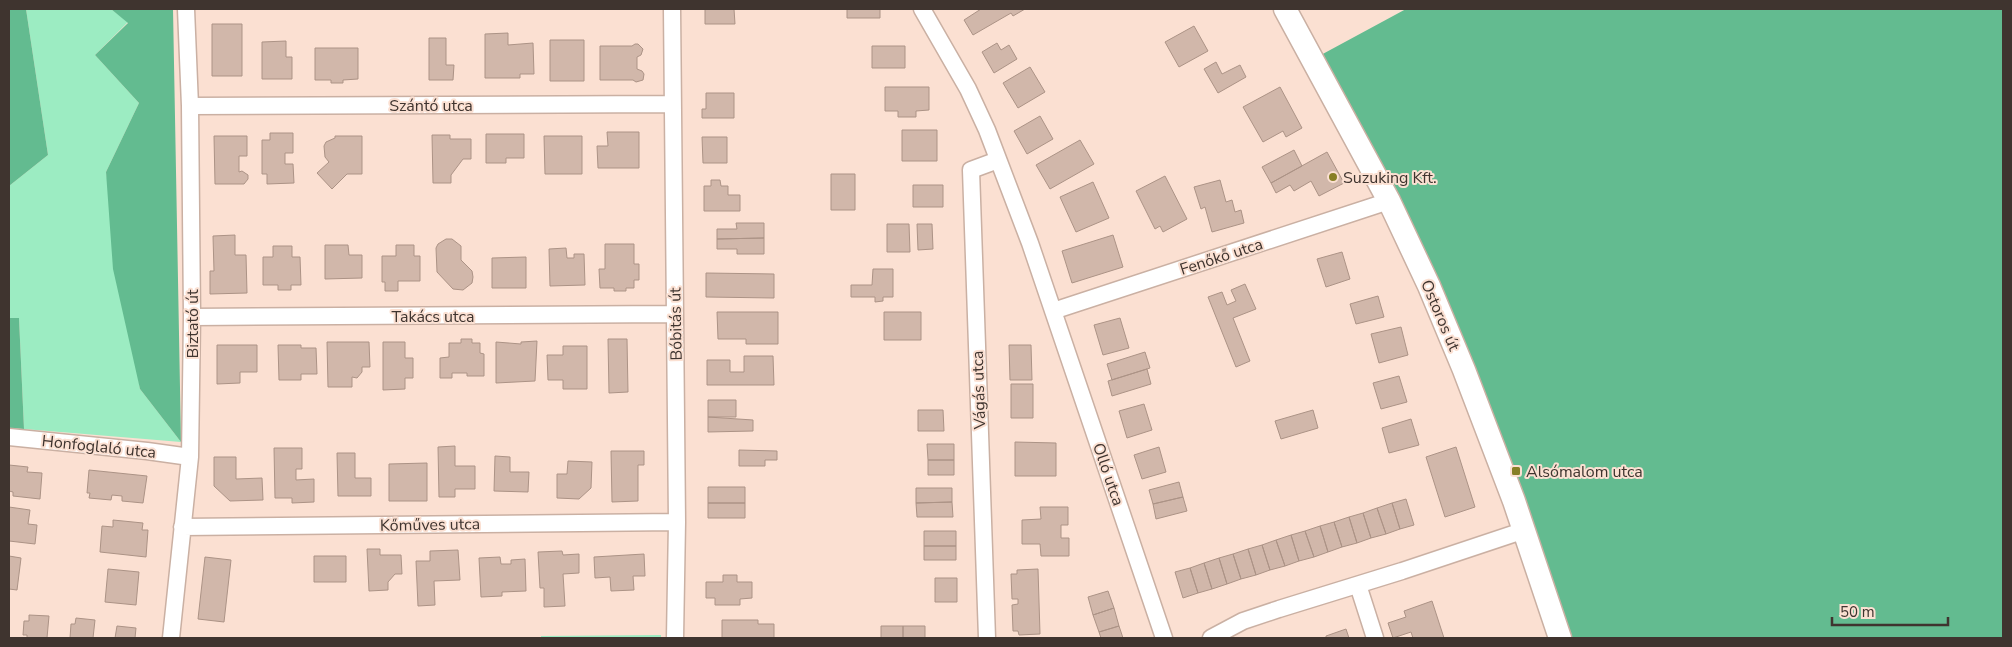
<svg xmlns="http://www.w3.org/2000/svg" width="2012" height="647" font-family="'Nunito Sans',sans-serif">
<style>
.green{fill:#9cecc2}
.forest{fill:#63bb90}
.building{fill:#d1b7aa;stroke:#ac9386}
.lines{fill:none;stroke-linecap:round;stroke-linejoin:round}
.street-casing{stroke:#cab0a3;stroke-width:19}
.secondary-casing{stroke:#cab0a3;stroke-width:25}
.street{stroke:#fff;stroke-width:16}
.secondary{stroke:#fff;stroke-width:22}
.poi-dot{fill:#877f26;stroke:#fbe0d2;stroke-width:2}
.labels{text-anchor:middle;stroke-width:4;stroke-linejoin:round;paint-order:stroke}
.street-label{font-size:16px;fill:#3f342f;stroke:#fbe0d2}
.poi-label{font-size:16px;fill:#3f342f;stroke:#fbe0d2;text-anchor:start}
</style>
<rect width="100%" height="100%" fill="#fbe0d2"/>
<path class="green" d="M26,9H111L128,22L95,55L139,103L106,172L140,389L181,442L24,429L19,318H9V186L48,155Z
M661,635V638H541V636Z"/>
<path class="forest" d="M9,9H26L48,155L9,186Z
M111,9H173L181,442L140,389L113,269L106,172L139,103L95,55L128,23Z
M1406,9H2003V638H1567L1531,528L1319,56Z
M9,318H19L24,429L9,428Z"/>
<path class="building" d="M705,9H734L735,24H705Z
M847,9H880V18H847Z
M981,9H1025L1013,16L1011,13L973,35L964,20Z
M212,24H242V76H212Z
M1194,26L1208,51L1179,67L1165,42Z
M508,33V45L533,43L534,74H520V78H485V34Z
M429,38H446V65H454L453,80H429Z
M550,40H584V81H550Z
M286,41V57H292V79H262V42Z
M997,43L1001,50L1009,45L1017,59L994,73L982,52Z
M635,44H638L643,49L641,55L637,57V69L642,71L644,74L643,80L636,82L633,80H600V46H632Z
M872,46H905V68H872Z
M315,48H358V79L343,80V83H331V80H315Z
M1216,62L1222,74L1240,65L1246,77L1218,93L1204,69Z
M1030,67L1045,92L1018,108L1003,83Z
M885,87H929V110L916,111V117H898V111H885Z
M1280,87L1302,128L1286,137L1283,131L1263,142L1243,107Z
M706,93H734V118H702V109H706Z
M1040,116L1053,139L1027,154L1014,131Z
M902,130H937V161H902Z
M607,132H639V168H598L597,146H608Z
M270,133H293V153H285V164H293L294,183L267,184V174H262V140H270Z
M486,134H524V158H506V163H486Z
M432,135H450V139H471V159H463L451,175V183H433Z
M214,136H247V156H239V172L242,171L248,175V179L244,184H215Z
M335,136H362V174H347L332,189L317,173L329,162L325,157L324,146L326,142L335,138Z
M544,136H582V174H545Z
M702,137H727V163H703Z
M1080,140L1094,164L1050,189L1036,165Z
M1294,150L1302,166L1271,183L1262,167Z
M1327,152L1344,183L1319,196L1311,181L1294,191L1290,185L1276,193L1271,183Z
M831,174H855V210H831Z
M1165,176L1187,219L1163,232L1160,226L1155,229L1136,191Z
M711,180H720L721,186H728V195H740V211H704V186H711Z
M1220,180L1226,202L1232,200L1235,212L1241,210L1244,223L1212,232L1205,207L1201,209L1194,187Z
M1093,182L1109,218L1076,232L1060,197Z
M913,185H943V207H913Z
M736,223H764V238L717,239V229H737Z
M887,224H909L910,252H887Z
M917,224H932L933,249L918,250Z
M235,235V255H246L247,293L210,294V271H214L213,236Z
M1113,235L1123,267L1072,283L1062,251Z
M764,238V254H737V249H717V239Z
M446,239H452L461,246V260L472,271L473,277L472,283L463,290L453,289L437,272L436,248L438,244Z
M605,244H634V264H639V280H634V288H626V291H614V288H600L599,269H605Z
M325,245H348L349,255H362V278L325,279Z
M396,245H414V256H420V281H398V291H385V282H382V256H396Z
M273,246H292V257H300L301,285H291V290H278V285H263V257H273Z
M566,248L567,258H574V254H584L585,285L550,286L549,249Z
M1342,252L1350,279L1326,287L1317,259Z
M526,257V288H492V258Z
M873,269H893V297H883V301L875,302V297H851V285H872Z
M706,273L774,274V298L706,297Z
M1245,284L1256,309L1233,318L1250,361L1236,367L1208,297L1222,292L1227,305L1236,301L1231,290Z
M1378,296L1384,317L1356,324L1350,304Z
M717,312H778V344H746V339H718Z
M884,312H921V340H884Z
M1120,318L1129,348L1103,355L1094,325Z
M1401,327L1408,355L1379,363L1371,334Z
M461,339H472V343H480V353L484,354V376H467V373H452V378H440V358L449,357V343H461Z
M608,339H627L628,392L609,393Z
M537,341L535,381L496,383V342L521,344V342Z
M327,342H369L370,367H362V372L357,378L352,377V387H328Z
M383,342H405V358H413V378H405V389L383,390Z
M217,345H257V372H240V383L217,384Z
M278,345H301V348H316L317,374H301V380H279Z
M1009,345H1031L1032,380H1010Z
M563,346H587V389H563V380H548L547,355H563Z
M1145,352L1150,368L1112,380L1107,364Z
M744,356H773L774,385H707V360H730V372H744Z
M1147,369L1151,384L1112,396L1108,381Z
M1399,376L1407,402L1381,409L1373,383Z
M1011,384H1033V418H1011Z
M708,400H736V417H708Z
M1144,404L1152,430L1127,438L1119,411Z
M918,410H943L944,431H918Z
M1313,410L1318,428L1281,439L1275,421Z
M708,417L753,420V431L708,432Z
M1411,419L1419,445L1389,453L1382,428Z
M1015,442L1056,443V476H1015Z
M927,444H954V460H928Z
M455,446V466H475V489H455V497H439L438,447Z
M1159,447L1166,472L1142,479L1134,455Z
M1456,447L1475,507L1445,517L1426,457Z
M274,448H302V469H296V480L314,479V502L292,503V498H275Z
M739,450L777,451V460H765V466H739Z
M611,451H644V465H638V501L612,502Z
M337,453H355V478H371V496H338Z
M495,456L510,457V472H529L528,492L494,491Z
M214,457H236V479L262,478L263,500L230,501L214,486Z
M928,460H954V475H928Z
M568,461L592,462L591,488L579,499L557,498V474H567Z
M427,463V501H389V464Z
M9,465L28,467L27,472L42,473L40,499L13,496V492L9,491Z
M89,470L147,476L143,503L122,501V496L112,495L111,500L89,498L90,493H87Z
M1179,482L1183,497L1153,504L1149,490Z
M708,487H745V503H708Z
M916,488H952V502L916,503Z
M1183,497L1187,511L1156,519L1153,504Z
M1406,499L1414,525L1400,529L1392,503Z
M952,502L953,517H917L916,503Z
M708,503H745V518H708Z
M1392,503L1400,529L1386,534L1377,508Z
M9,507L30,510L28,524L37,525L35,544L9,541Z
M1040,507H1068V525H1061V538H1069V556H1041L1040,544H1022V520L1041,519Z
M1377,508L1386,534L1371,538L1363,513Z
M1363,513L1371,538L1357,543L1349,517Z
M1349,517L1357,543L1342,547L1334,522Z
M113,520L143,523L142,530H148L146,557L100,552L102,526L113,527Z
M1334,522L1342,547L1328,552L1320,526Z
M1320,526L1328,552L1314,557L1305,531Z
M924,531H956V546H924Z
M1305,531L1314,557L1299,561L1291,535Z
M1291,535L1299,561L1285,566L1276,540Z
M1276,540L1285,566L1270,570L1262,545Z
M1262,545L1270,570L1256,575L1248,549Z
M924,546H956V560H924Z
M367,549H380V555H401L402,574H395L388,582V590L369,591Z
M1248,549L1256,575L1241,579L1233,554Z
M458,550L460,580L434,581L435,605L418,606L416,561H430V551Z
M562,551L563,555L579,554V573L563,574L565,606L544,607V588H540L538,552Z
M644,554L645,576H633L634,590L611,591L610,577L595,578L594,557Z
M1233,554L1241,579L1227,584L1219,558Z
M9,556L21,558L17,590L9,589Z
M314,556H346V582H314Z
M205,557L231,560L224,622L198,619Z
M500,557L501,564H511V560L525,559L526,591L502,592V596L481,597L479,558Z
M1219,558L1227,584L1212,589L1204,563Z
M1204,563L1212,589L1198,593L1190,568Z
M1190,568L1198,593L1183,598L1175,572Z
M108,569L139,572L136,605L105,602Z
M1038,569L1040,634L1019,635L1018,631H1013L1012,605L1018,604V599H1012L1011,574H1017V570Z
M723,575H737V582H752V598L740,599V605H715V598H706V582H723Z
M935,578H957V602H935Z
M1108,591L1114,608L1093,615L1088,597Z
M1432,601L1444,638H1413L1411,632L1393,638L1388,623L1406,617L1404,611Z
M1114,608L1119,626L1099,632L1093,615Z
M29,615L49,616L47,638H27V635H23L24,621H29Z
M76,618L95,620L93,638H70L71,624H75Z
M722,620H758V624H774V638H722Z
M117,626L136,628L135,638H115Z
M881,626H903V638H881Z
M903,626H925V638H903Z
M1119,626L1123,638H1101L1099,632Z
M1346,629L1349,638H1326V636Z"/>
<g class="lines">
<g class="street-casing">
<path id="street" d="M672,9L677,522L675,638
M922,9L968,89L987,130L1030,243L1164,638
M190,106L672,104
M1053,311L1389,201
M192,317L674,314
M9,437L147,451L190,457
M182,527L677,522
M1358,585L1375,638
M171,638L190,457L192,317L190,106L186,9
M987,638L971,170L998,160
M1211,638L1243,621L1279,609L1402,571L1525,530"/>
</g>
<g class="secondary-casing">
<path id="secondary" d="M1285,9L1389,201L1429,286L1464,370L1514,501L1560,638"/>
</g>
<use href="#street" class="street"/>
<use href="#secondary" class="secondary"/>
</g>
<g class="poi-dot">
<circle cx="1333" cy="177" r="5"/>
<rect x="1511" y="466" width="10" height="10" rx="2.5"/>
</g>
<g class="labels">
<g class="street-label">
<text x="431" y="111">Szántó utca</text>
<text transform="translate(1221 256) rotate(-18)" y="6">Fenőkő utca</text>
<text transform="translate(1441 315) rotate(67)" y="6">Ostoros út</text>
<text x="433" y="322">Takács utca</text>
<text transform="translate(192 324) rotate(-90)" y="6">Biztató út</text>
<text transform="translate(675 324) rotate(-91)" y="6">Bóbitás út</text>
<text transform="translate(978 390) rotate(-92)" y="6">Vágás utca</text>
<text transform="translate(99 446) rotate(6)" y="6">Honfoglaló utca</text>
<text transform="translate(1109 474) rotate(71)" y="6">Olló utca</text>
<text transform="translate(430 524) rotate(-1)" y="6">Kőműves utca</text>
</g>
<g class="poi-label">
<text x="1343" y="183">Suzuking Kft.</text>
<text x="1526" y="477">Alsómalom utca</text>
</g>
</g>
<rect width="2012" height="647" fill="none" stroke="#3f342f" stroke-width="20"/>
<path d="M1832 617v8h116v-8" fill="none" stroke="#3f342f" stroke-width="2.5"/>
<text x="1840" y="617" font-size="15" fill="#3f342f" stroke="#fbe0d2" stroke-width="4" paint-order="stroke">50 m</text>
</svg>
